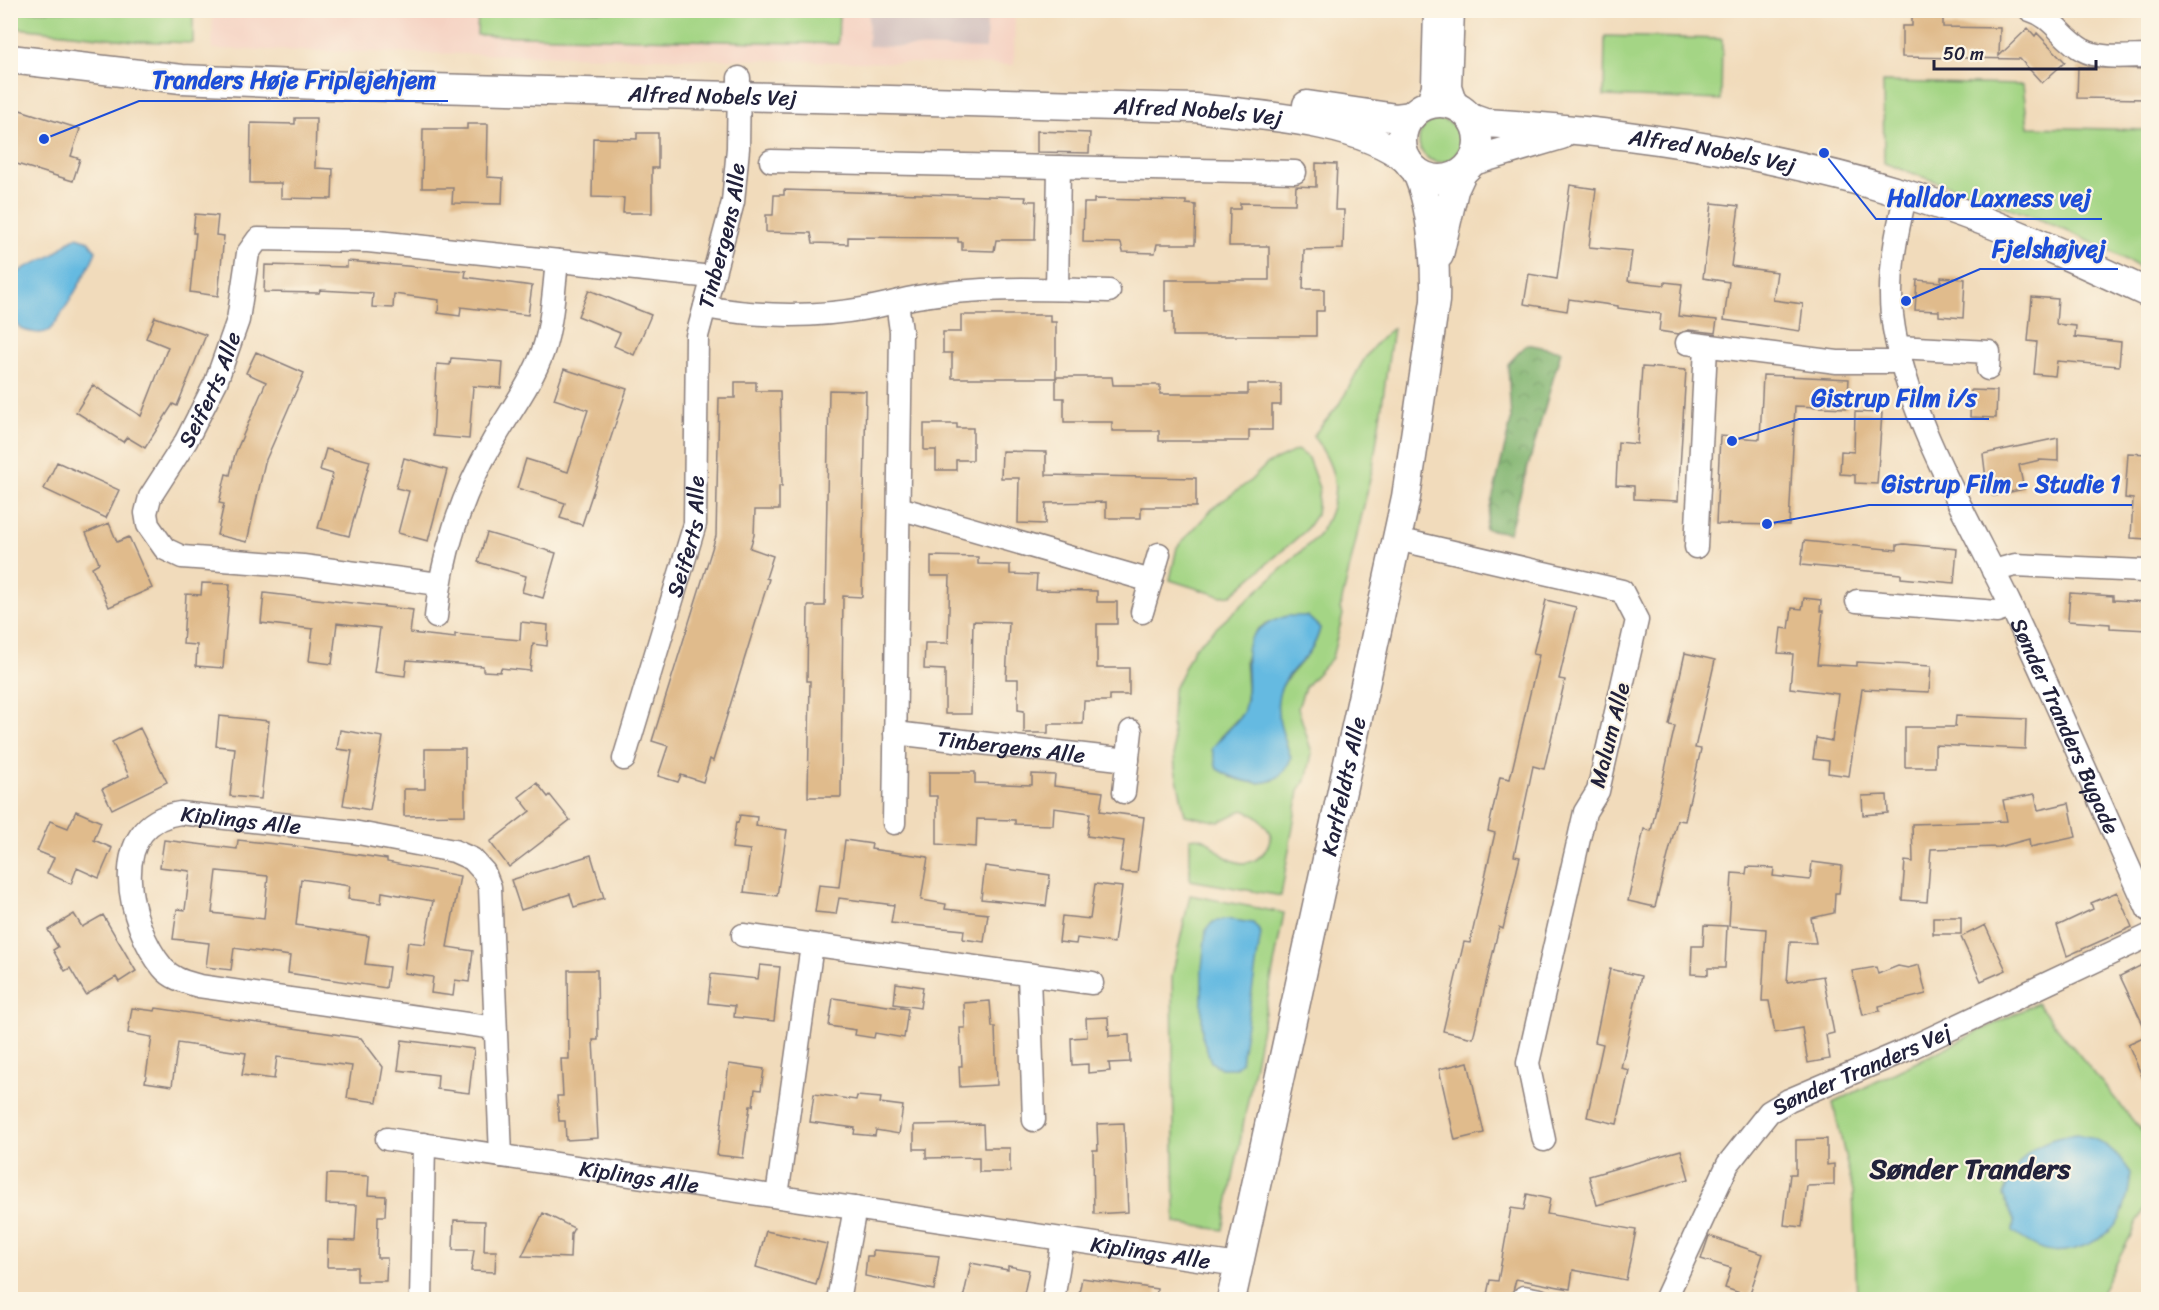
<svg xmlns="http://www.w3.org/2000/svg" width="2159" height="1310" font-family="Sriracha,sans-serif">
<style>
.built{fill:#f5d2c2}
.industrial{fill:#d1bfbd}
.green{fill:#a4d585;stroke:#637c60;stroke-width:1.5;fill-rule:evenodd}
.forest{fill:url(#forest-crowns);stroke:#526c56;stroke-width:1.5}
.water{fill:#65bae1;stroke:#446e8e;stroke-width:1.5}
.building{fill:#e0bb8c;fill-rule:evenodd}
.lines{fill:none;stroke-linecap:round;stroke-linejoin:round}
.minor-casing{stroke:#8a7e7b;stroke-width:25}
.tertiary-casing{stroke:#8a7e7b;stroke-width:31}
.minor{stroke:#fff;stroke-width:22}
.tertiary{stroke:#fff;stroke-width:28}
.labels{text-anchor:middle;stroke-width:4.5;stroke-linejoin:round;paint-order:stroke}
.street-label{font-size:22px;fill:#22223b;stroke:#fcf5e5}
.district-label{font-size:28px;font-weight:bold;fill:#22223b;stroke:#fcf5e5}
.leader{fill:none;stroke:#1d4ed8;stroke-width:2}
.callout-dot{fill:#1d4ed8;stroke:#fcf5e5;stroke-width:2}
.callout-label{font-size:24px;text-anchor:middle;font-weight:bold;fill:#1d4ed8;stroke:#fcf5e5;stroke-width:4.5;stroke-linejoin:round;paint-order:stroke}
</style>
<defs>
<pattern id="forest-crowns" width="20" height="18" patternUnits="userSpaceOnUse" patternTransform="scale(1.5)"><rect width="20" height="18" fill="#83b672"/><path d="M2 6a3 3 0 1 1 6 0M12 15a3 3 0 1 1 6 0" fill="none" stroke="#6b945f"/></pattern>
</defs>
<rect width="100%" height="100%" fill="#fcf5e5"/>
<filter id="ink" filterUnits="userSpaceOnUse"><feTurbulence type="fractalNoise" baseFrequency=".0167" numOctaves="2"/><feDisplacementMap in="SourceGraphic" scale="12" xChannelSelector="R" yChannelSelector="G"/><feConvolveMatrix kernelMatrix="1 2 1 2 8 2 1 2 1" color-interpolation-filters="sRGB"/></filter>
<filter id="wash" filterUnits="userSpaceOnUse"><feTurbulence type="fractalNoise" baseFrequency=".008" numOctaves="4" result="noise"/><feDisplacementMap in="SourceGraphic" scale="24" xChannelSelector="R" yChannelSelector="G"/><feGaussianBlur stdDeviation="1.35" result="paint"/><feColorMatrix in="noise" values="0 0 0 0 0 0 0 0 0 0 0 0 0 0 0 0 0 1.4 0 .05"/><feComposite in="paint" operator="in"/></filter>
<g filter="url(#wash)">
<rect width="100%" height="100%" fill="#f1dbbb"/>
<path class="built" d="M213,10L1015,11L1014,65L212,49Z"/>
<path class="industrial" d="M869,11H987L986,49L868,46Z"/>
<path class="green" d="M10,11H193V43L135,41L18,28L11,26Z
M478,11H839L838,44L477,35Z
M1605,36L1722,39L1721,100L1604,96Z
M1883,82L2023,85L2028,127L2148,130V265L2144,270C2063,222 1972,195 1884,163Z
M1419 141a21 21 0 1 1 42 0a21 21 0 1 1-42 0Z
M1393,328L1373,466L1340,609L1343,614L1332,658L1305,687L1298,708L1312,753L1307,777L1299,791L1281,896L1190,880V838C1210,834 1212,849 1226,857C1248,871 1267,858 1271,835C1264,822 1257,815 1243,810L1219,822L1185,815L1175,769L1172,723L1173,691L1194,648L1318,536C1342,499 1340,472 1313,436C1321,426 1329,417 1337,407C1359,375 1359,355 1393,328ZM1307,616L1320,628C1309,677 1253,677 1287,745L1274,780L1259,783L1230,777L1220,737L1244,712L1247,689L1245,660L1257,630L1268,622Z
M1297,450L1308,458L1319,488L1316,515L1305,531L1231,595L1220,596L1170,580L1177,547L1214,507L1249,482L1267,464Z
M1190,895L1284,913L1223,1230L1175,1223L1172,976Z
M2037,1003L2148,1139V1202L2098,1299H1857L1853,1191L1833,1103Z"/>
<path class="forest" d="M1527,344L1561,351L1509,533L1485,529L1511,421L1508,364Z"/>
<path class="water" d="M77,237L89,241L96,251C91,265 58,324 48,331C42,335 28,332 21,329L11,316V279C27,262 41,264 57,252C64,246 68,241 77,237Z
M1287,616H1307L1320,628C1316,645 1308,655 1296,667C1265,698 1280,723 1291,758C1279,793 1243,785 1217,769L1212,749C1219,737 1241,720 1244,710C1257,665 1224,635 1287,616Z
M1226,919L1253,923L1261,933L1241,1062L1235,1068H1221L1211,1062L1202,1036V968L1206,930L1213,922Z
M2077,1134C2103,1139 2116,1151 2131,1173C2129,1191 2126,1212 2114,1227C2108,1234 2099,1239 2091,1243C2058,1258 2042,1253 2013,1232L2014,1221L2003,1195C2019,1155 2033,1140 2077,1134Z"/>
<g id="blocks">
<path class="building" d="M1912,10H1943V27L2000,28L1999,56L2028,28L2035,36L2037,33L2065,62L2042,83L2020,59L1902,57V26H1912Z
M2078,67L2148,69V99L2077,98Z
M10,110L19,113L20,110L80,129L71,156L80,159L73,181L10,162Z
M295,118H316L315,168L333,169L332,199L281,198V183H250L251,123L295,124Z
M467,124H488L487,177L503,178L502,204L452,203L453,188H422L423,129H467Z
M1037,131L1090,133L1089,153L1037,152Z
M637,133H658V168H652V213H623L624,198L592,197L593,138L637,139Z
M1316,163L1337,164L1335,210H1344L1343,249L1304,250L1303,289H1324V311H1316V336H1173V311H1165V280H1269V246H1229L1230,209H1240V203L1295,204L1296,186L1316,187Z
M1570,185L1596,189L1589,247L1632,251L1628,281L1665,285V282L1682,284L1678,316L1717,320L1715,333L1689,330L1678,334L1659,331L1661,314L1618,308V306L1569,299L1567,311L1524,304L1529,274L1557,279Z
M784,190L1026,197L1025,201H1036L1035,240H996L994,251L962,250V242H958V238L848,237V244L813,243L811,233L766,232V215H773L774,195H784Z
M1094,199L1186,201V204L1196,205L1195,244H1157L1155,253L1123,252L1121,243L1083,242L1084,203H1094Z
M1712,203L1739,206L1731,266L1777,272L1773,300L1803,304L1800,331L1724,320L1729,282L1703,278Z
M195,214L218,216L216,235L224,236L218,296L190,292L196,233H193Z
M347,261L466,271L465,277L532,286L528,315L461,307L460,316L438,313L439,300L394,294L393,308L372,307L373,293L320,290L319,293L264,292L265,265L347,267Z
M1941,277L1965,279L1963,318L1939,316V311L1915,310L1917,280L1941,282Z
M589,290L651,315L634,355L614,346L620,333L578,316Z
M2032,297L2058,299L2056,324L2076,326L2075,337L2121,342L2119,366L2057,361L2055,376L2034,374L2037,342L2028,341Z
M961,315H1050V322H1056V377H1112L1113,385H1160V394H1248V384H1281V405H1272V430H1249V441H1159V431H1112V422H1064V398H1056V378H952V353H943V332H961Z
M155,317L206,335L177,406L173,404L145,448L127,437L123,442L76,412L93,385L141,416L168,347L146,338Z
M256,352L304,373L265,462L247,542L217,535L224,504L219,503L226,474L230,475L235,454L266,382L246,373Z
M451,358L503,362L501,388L473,386L469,439L433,436L437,364L450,365Z
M1642,367L1686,370L1678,501L1634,499V486L1616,485L1618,442L1637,444Z
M564,369L627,389L582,525L560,518L565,503L517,488L526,459L568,472L588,410L554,399Z
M1763,375L1849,379L1847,408L1795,406L1789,525L1716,524L1720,436L1760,439Z
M735,382H756V391H780L782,486H779V510H755L754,535L750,548L773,556L766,578L769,579L713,761L710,759L703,782L681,775L678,782L658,776L668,746L652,741L716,536L719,398H735Z
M829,390L866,391L862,597L843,596L841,797H808L810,681H807L808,606H825Z
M1971,390L1997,391L1996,418L1970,417Z
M1855,412L1882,413L1877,484L1855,483V475L1840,474L1841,451L1854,452Z
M924,424H957V428H973V460H956V470H936V450H924Z
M2058,438V461L2040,460L2019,465L2024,489L1993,496L1990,481L1986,479L1983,454Z
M326,449L370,461L349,536L318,528L333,474L320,470Z
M1002,451L1046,452V475L1196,478V507H1141V518H1106V502L1046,503L1045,524L1018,523L1019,478H1001Z
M2128,453L2148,454V539L2131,538L2133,499L2125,498Z
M404,458L447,470L428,541L398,533L409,491L396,488Z
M57,462L119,490L106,518L44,489Z
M109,523L117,542L129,537L152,588L109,607L92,567L99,563L86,533Z
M487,533L556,553L543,598L522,592L526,576L478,562Z
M1804,541L1897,550V545L1904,544L1957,549L1954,583L1901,578V574L1801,565Z
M931,556L978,557V564L1010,565V574L1037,575L1036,590L1097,591V602H1117V624H1097V668H1129V695H1110V701H1084L1083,724H1048V733H1024V711L1018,710V679H1006L1009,622L973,621L971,714H945V670L924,669L925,643H948L950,576H931Z
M202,583L230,584L223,668L196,666L197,645L183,644L186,594L201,595Z
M264,593L413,610L410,633L455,638V634L520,640L521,622L548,625L547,646L533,644L530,671L501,668L500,672L483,671V666L407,660L405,676L374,672L380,628L337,623L332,664L309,661L313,629L261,623Z
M2070,593L2113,596V600L2148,602V630L2110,628V624L2068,621Z
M1804,598L1821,600L1820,611H1823L1817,664L1857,666V662L1931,666L1929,692L1862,689L1849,776L1828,773L1829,761L1813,759L1816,738L1832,741L1838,694L1790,688L1793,654L1778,653L1781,628L1789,629L1792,608L1802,609Z
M1546,600L1576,607L1559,679L1565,680L1544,769L1533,766L1514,856L1520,857L1503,929L1499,927L1473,1038L1443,1031L1464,942L1470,943L1495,833L1488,831L1500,777L1510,779L1539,655L1533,654Z
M1685,653L1715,660L1695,748L1701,749L1685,821L1677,820L1655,907L1628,901L1644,829L1651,831L1675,726L1669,725Z
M219,716L269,721L261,799L230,796L235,748L216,746Z
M1956,716L2026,719L2025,749L1935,745V767H1905V727H1955Z
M140,728L167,782L112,809L102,789L129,776L112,742Z
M340,730L383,737L370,810L343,805L352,751L337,749Z
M425,749H465V815L404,816V789H425Z
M929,772H975V783L1032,785V774L1055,775L1054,786L1103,792L1100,811L1144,817L1137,873L1120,872L1124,841L1087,836L1090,813L1054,808L1053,825L1015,824V820L977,819L976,847L937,844V796H929Z
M537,783L548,797L550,795L570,820L509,867L490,842L530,811L519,797Z
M2035,794L2038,810L2069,803L2076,837L2030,847L2029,839L1999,847L1931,849L1927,902L1902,900L1905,861L1913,862L1912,824L2007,821L2003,800Z
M1887,795L1888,813L1863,815L1862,796Z
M76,811L101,822L94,840L112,848L99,878L77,868L71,884L47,873L54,858L37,851L50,821L68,828Z
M740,815L757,817L756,826L787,830L777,896L744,892L750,850L732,848L736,822L738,823Z
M164,840L237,849L238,840L304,847L387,859V862L460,876L447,947L473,951L469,982L455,980L453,996L431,993L433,977L404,973L408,942L425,944L433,901L382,892L381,903L348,899L350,886L301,879L296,925L369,936L365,964L389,967L386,988L288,973L290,956L234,948L231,970L206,967L209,943L173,939L177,909L185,910L190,871L160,867ZM217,871L268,876L264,919L212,913Z
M845,840L872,844L871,849L928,857L921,900L946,904L945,909L988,914L984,942L963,939L964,930L891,923L894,905L839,898L836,914L815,912L819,885L839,887Z
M591,855L604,898L574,907L570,894L521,910L511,880Z
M1812,862L1842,866L1839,893H1835L1834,913L1811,918L1816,943L1790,942L1787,982L1823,976L1834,1033L1826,1035L1830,1059L1808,1063L1802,1028L1775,1033L1769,1001H1762L1766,929L1729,926L1732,873L1746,874L1747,867L1774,868L1773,876L1810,880Z
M985,866L1050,875L1046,906L981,899Z
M1095,884L1122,887L1114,943L1077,938L1076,944L1059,942L1062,916L1090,919Z
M2117,892L2132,927L2067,956L2057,926L2093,909L2091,903Z
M74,914L82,927L103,915L136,971L119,982L116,977L86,995L70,968L65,971L53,950L58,947L48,930Z
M1933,917H1961V934H1933Z
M1704,925L1727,926L1725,968H1708V975L1691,974L1692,946H1703Z
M1985,925L2006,970L1981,981L1961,937Z
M2148,962V1035L2120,976Z
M760,965L780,967L774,1021L734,1017L735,1006L708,1003L711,974L758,979Z
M1919,965L1926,994L1879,1006L1880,1011L1863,1015L1852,971L1876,967L1878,974L1898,966L1908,968Z
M1610,969L1641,976L1621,1068L1629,1070L1617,1124L1587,1117L1603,1044L1595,1042Z
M568,970H597L598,1040H593L598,1138L566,1140L565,1121H559L557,1096H563L561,1059H569Z
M896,983L923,987L920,1008L894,1004Z
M833,998L908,1009L904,1038L875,1033L874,1038L855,1035L856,1030L829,1026Z
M990,1001L992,1027H995L997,1085L960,1087L959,1066H962L960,1028H965L964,1003Z
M132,1008L155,1011L156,1008L361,1038L383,1067L377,1102L347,1098L352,1066L277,1057L274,1079L242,1075L246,1053L178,1043L172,1086L145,1082L152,1037L128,1033Z
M1108,1017L1109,1036L1129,1035L1130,1062L1109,1063L1110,1071L1088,1073V1064L1072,1065L1071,1038L1087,1037L1086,1018Z
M2148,1035V1090L2128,1044Z
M402,1040L474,1049L469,1093L437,1089L438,1075L398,1070Z
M1468,1062L1484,1133L1455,1140L1439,1069Z
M729,1064L764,1069L761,1090L755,1089L753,1106H750L743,1158L717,1155Z
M814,1094L856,1100L857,1096L881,1098L880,1103L903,1106L899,1134L876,1130L875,1136L854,1134L855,1128L810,1122Z
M1124,1123L1128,1212L1094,1214L1093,1150H1098L1097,1124Z
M983,1124L984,1148H1010V1172H979V1157L926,1158V1149H914V1125Z
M1827,1139V1165L1834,1164V1185L1807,1186L1802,1227L1784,1225L1790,1174H1796V1140Z
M1681,1150L1689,1179L1597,1205L1589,1176Z
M327,1174L369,1176L368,1195L386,1196L385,1216H378L377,1258H387L386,1281H357V1267H327L328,1240L355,1241L357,1205L326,1204Z
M1527,1194L1550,1199L1547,1214L1636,1230L1626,1280L1573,1270L1570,1289L1516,1279L1511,1299H1486L1490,1280L1498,1281L1511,1208L1524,1210Z
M543,1213L574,1228L571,1234L570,1258L522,1256Z
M454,1220L485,1221L484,1251H496L495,1272L471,1271L474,1250H453Z
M766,1231L827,1244L816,1285L756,1267Z
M1709,1236L1763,1254L1749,1296L1725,1288L1731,1268L1701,1259Z
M873,1250L939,1256L934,1290L865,1276L867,1256H873Z
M971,1263L1008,1270V1266L1029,1270L1023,1299H963Z
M1082,1278L1157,1289L1156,1299H1078Z"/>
</g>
</g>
<g filter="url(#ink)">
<use href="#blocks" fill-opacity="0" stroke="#8a7e7b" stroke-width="1.5"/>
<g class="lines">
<g class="minor-casing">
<g id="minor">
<path d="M1453,10L1450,86L1457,107"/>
<path d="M2030,10C2054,17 2062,39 2083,50C2101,60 2129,56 2148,56"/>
<path d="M1427,105L1433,86L1435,10"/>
<path d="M771,161L1295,172"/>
<path id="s1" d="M1906,194C1896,234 1888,274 1892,315C1903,411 1968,517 2010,604C2058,705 2102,808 2148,910"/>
<path d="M1057,289L1059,167"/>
<path d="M705,307C760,317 813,318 868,308C885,305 901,300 917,297C981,286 1045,289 1109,291"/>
<path d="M1687,343L1837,362H1901"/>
<path d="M1898,347L1989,352L1988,369"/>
<path d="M899,508L1151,581"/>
<path d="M1397,539L1622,591L1637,620L1598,791L1585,812L1528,1063L1544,1140"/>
<path d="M1696,547L1706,347"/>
<path d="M1993,571L2015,565L2143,571"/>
<path id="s2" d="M439,584L303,566L182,557L165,549L148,525L146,513L150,497L186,441L216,382L238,320L248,253L258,239L368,241L712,277"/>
<path d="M1857,601L1997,612L2011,607"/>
<path d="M1142,612L1159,554"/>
<path d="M436,617C441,557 461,496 492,443C509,412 531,385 543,351C552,326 554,288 557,261"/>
<path id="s3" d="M895,733L1128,760"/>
<path id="s4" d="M624,759L695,524L697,336L733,202L738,148L739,78"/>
<path d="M1124,792L1131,731"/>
<path d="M894,823L901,331L897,302"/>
<path d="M743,935L1092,983"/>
<path d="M1029,975L1034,1120"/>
<path id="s5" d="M495,1028L199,986C186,982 172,979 163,968C128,926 104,824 180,813L353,832L454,851L472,859L484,872L490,887L501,1156"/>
<path id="s6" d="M387,1139L1238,1265"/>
<path d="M777,1196L812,945"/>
<path d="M1524,1297L1540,1300"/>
<path d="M421,1300L424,1144"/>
<path d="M838,1300L855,1208"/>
<path d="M1053,1300L1063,1239"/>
<path id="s7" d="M1665,1300L1728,1164L1769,1112L1789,1100L1906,1050L2148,936"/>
</g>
</g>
<g class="tertiary-casing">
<g id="tertiary">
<path id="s8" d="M10,59L182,79L317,85L1195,108C1256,115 1359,120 1407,160"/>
<circle cx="1440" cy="141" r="38"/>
<path d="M1307,105L1396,118L1412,116"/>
<path id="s9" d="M1471,118L1485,123C1626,131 1769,153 1905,194C1989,219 2069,256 2148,293"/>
<path d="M1473,161L1561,135"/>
<path d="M1439,255L1454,190L1462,173"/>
<path id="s10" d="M1231,1300L1406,497L1435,301C1436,265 1432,204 1416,171"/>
</g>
</g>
<use href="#minor" class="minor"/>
<use href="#tertiary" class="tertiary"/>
</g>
</g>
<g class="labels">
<g class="street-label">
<text dy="8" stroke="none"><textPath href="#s8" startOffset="704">Alfred Nobels Vej</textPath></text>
<text dy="8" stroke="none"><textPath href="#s8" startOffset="1190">Alfred Nobels Vej</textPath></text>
<text dy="8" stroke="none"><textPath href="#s9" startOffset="244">Alfred Nobels Vej</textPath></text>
<text dy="8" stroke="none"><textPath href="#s4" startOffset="537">Tinbergens Alle</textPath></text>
<text dy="8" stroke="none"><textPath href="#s2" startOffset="459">Seiferts Alle</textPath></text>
<text dy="8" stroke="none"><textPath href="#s4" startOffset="232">Seiferts Alle</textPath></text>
<text dy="8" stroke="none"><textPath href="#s1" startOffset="570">Sønder Tranders Bygade</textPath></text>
<text transform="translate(1609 735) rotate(-76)" y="8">Malum Alle</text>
<text dy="8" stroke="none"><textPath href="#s3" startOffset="117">Tinbergens Alle</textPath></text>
<text dy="8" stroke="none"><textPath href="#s10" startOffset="526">Karlfeldts Alle</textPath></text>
<text dy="8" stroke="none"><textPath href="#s5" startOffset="590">Kiplings Alle</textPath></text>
<text dy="8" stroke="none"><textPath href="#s7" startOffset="318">Sønder Tranders Vej</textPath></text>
<text dy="8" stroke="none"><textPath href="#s6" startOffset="255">Kiplings Alle</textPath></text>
<text dy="8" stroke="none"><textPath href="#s6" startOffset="772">Kiplings Alle</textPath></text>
</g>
<g class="district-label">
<text x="1970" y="1178">Sønder Tranders</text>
</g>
</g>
<path class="leader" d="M44 139L139 101H448M1824 153L1876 219H2102M1906 301L1980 269H2118M1732 441L1799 419H1989M1767 524L1869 505H2132"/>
<g class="callout-dot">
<circle cx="44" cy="139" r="6"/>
<circle cx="1824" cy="153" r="6"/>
<circle cx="1906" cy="301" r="6"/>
<circle cx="1732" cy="441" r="6"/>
<circle cx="1767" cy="524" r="6"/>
</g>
<g class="callout-label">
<text x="294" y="88">Tranders Høje Friplejehjem</text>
<text x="1989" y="206">Halldor Laxness vej</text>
<text x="2049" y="257">Fjelshøjvej</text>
<text x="1894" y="406">Gistrup Film i/s</text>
<text x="2001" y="492">Gistrup Film - Studie 1</text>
</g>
<rect width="2159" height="1310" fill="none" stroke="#fcf5e5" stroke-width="36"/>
<path d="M1934 60v9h162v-9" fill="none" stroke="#22223b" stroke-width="3"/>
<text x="1943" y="60" font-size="18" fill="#22223b" stroke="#fcf5e5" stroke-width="4.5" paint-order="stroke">50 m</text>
</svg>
